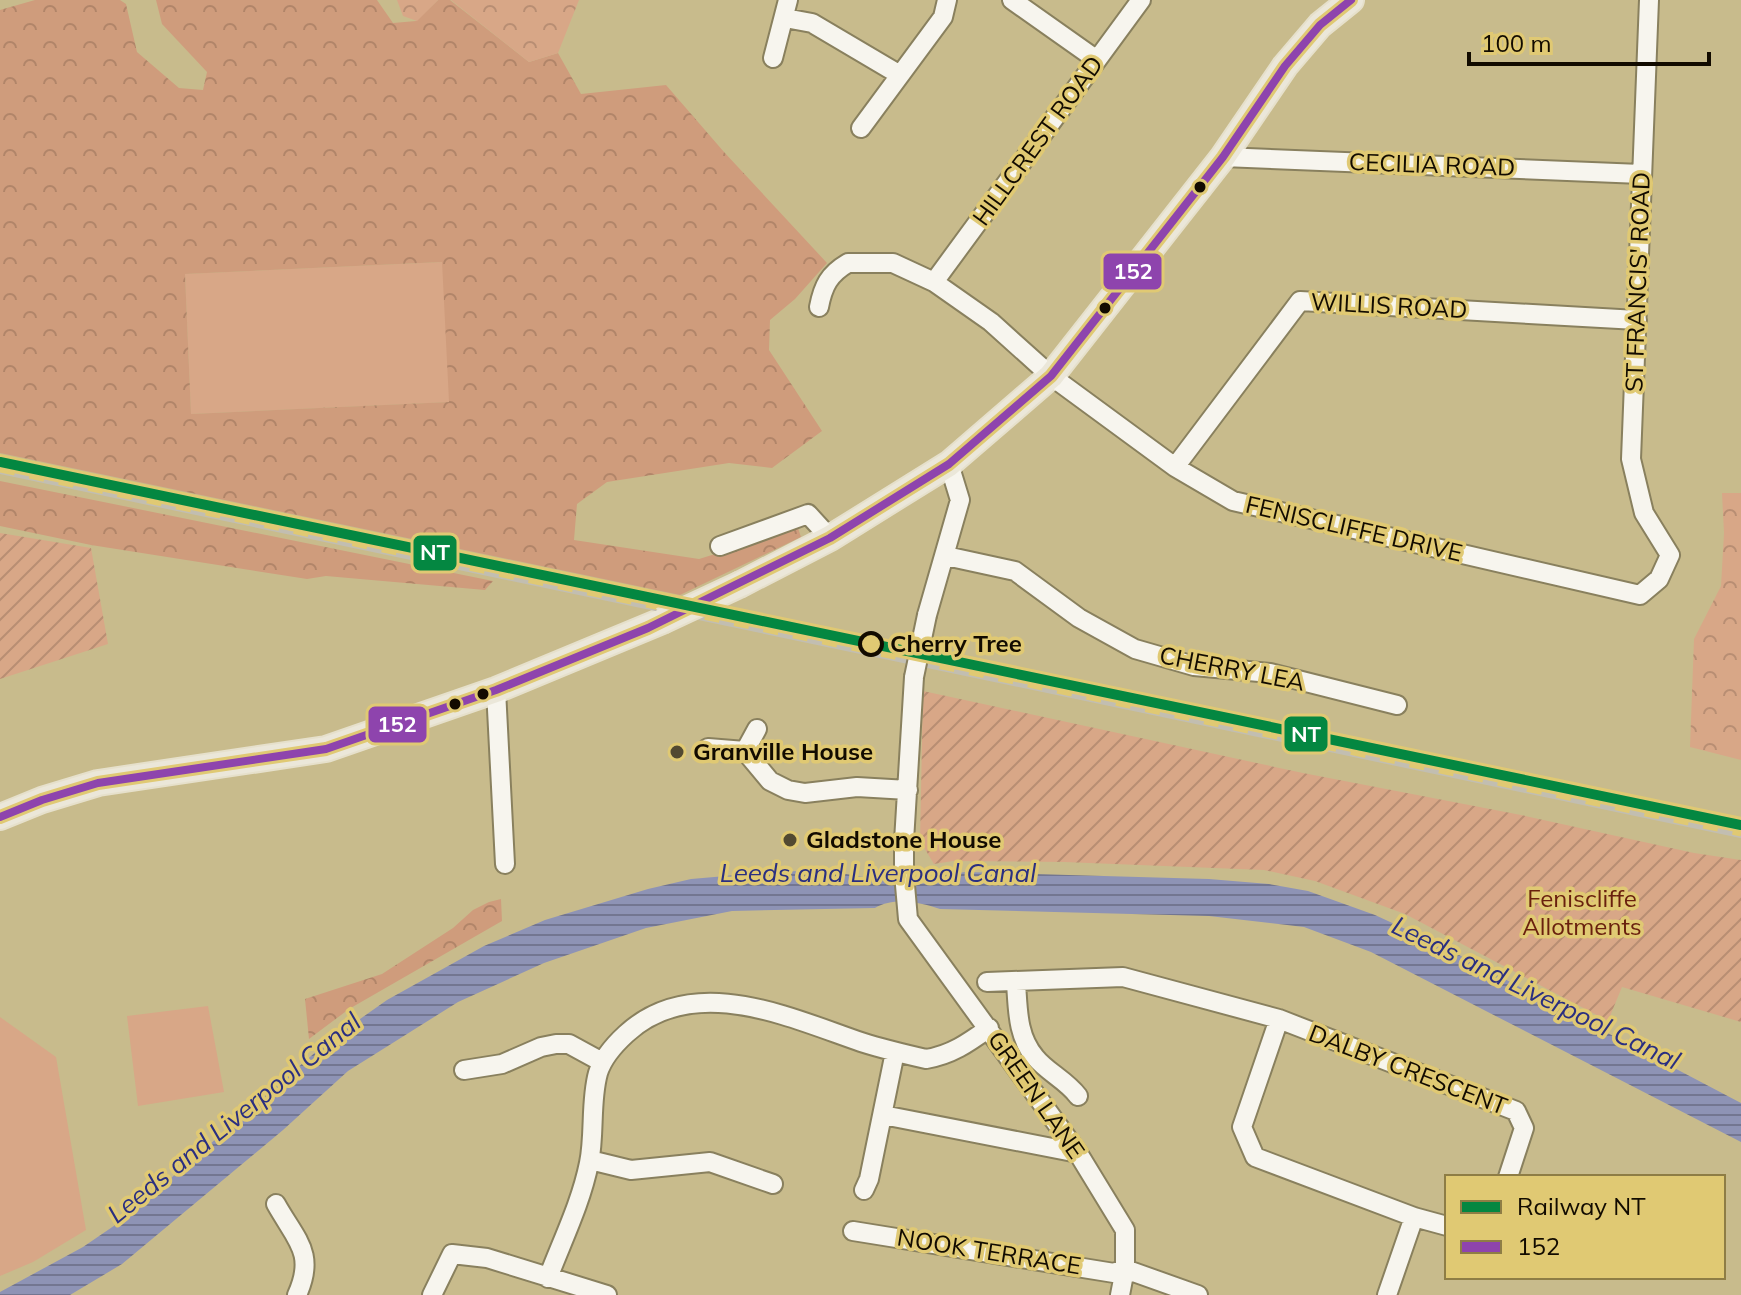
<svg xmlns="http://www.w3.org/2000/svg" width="1741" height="1295" font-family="Mulish,sans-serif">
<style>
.grass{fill:#d8a787}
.forest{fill:url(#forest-crowns);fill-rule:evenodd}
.park{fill:url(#park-crowns)}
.garden{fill:url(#garden-furrows)}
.water{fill:url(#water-rules)}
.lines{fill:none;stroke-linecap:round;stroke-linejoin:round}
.minor-casing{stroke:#89805e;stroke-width:22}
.major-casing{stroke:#e6e0cb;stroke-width:28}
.minor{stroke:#f7f5ee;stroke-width:18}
.major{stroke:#ebe7d9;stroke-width:24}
.rail-casing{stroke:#c2beb1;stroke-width:8}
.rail{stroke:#e0c973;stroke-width:5;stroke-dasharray:15;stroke-linecap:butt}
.minor-bridge-casing{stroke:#89805e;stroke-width:22;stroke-linecap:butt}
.major-bridge-casing{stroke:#e6e0cb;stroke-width:28;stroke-linecap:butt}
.minor-bridge{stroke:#f7f5ee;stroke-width:18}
.major-bridge{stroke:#ebe7d9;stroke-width:24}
.bus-1-casing{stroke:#e0c973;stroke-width:14}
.bus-1{stroke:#8e44ad;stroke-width:8}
.rail-1-casing{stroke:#e0c973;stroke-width:16}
.rail-1{stroke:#048741;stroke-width:10}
.bus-dot{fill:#120b00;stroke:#e0c973;stroke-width:3}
.stop-dot{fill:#e0c973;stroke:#120b00;stroke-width:4}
.poi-dot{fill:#524931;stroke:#e0c973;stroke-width:3}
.labels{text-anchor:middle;stroke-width:7;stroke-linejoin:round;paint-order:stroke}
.street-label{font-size:24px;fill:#120b00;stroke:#e0c973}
.stop-label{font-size:24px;font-weight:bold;fill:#120b00;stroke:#e0c973;text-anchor:start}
.poi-label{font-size:24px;font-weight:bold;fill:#120b00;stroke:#e0c973;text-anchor:start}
.park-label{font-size:24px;fill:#69200e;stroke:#e0c973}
.water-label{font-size:26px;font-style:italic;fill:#2a2f81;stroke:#e0c973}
.line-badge{stroke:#e0c973;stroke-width:3}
.badge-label{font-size:22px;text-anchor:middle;font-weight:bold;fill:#fff}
</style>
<defs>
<pattern id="forest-crowns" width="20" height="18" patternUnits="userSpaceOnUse" patternTransform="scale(2)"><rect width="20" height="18" fill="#cf9c7c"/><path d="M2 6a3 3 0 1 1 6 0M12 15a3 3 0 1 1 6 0" fill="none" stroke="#b18569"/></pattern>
<pattern id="park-crowns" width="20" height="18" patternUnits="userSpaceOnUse" patternTransform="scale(2)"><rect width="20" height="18" fill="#d8a787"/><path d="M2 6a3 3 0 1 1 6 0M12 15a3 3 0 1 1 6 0" fill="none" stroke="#b88e73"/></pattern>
<pattern id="garden-furrows" width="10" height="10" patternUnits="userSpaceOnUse" patternTransform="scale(2)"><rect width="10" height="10" fill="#d8a787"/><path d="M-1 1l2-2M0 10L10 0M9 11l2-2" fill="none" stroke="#b88e73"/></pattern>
<pattern id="water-rules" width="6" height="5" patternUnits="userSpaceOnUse" patternTransform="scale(2)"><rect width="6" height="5" fill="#8e93b5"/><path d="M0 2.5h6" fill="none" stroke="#737691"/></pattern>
</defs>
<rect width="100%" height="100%" fill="#c8bb8c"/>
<path class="grass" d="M443,262L450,402L191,414L185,274Z
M208,1006L224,1092L138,1106L127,1016Z
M0,1017L56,1057L86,1230L33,1262L0,1276Z"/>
<path class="forest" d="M35,0H120L126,4L137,52L179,88L203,90L207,72L162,24L156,0H377L393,23L416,21L438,0H450L529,62L558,53L581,94L666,85L724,152L827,263L795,299L770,320L769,350L822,431L772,468L729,463L607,482L577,504L574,540L699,559L798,528L801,537L680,595L0,453V10ZM442,262L449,402L191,414L185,274Z
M0,481L493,581L485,590L326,576L307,579L91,545L0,526Z
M501,899L502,921L349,1009L309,1039L305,999L382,974L453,928L473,910L489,902Z"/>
<path class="park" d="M397,0H438L417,21L403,16Z
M451,0H579L558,53L529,62Z
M1722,493H1741V760L1690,747L1694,639L1721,586L1724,533Z"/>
<path class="garden" d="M0,533L91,548L108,644L0,679Z
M923,691L1303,773L1521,815L1694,853L1741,860V1022L1622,987L1608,1021L1405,914L1315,881L1264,870L1064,862L953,861L934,864L920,841Z"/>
<path class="water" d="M784,871L834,872L912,885L926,883L944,875L965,872L1209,879L1269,884L1308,891L1375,915L1440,945L1741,1103V1142L1371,952L1304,927L1209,916L940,909C919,902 894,897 875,908L732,911L646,928L544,963L458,1002L348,1071L283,1130L122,1264L70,1295H0V1292L83,1247L124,1219L326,1043L387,1000L484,946L545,920L648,889L691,879Z"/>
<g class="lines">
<g class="minor-casing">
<path id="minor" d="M1012,0L1097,60
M785,18L812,23L900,75
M773,58L788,0
M861,128L943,17L947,0
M1223,157L1641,174
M934,282L1141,0
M819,307C823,286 829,274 848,263H893L934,282L991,322L1051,376L1175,467L1233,501L1640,595L1659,579L1670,555L1644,513L1631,459L1649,0
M1175,467L1300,301L1637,320
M720,546L808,514L830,538
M946,556L1015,571L1079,618L1135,649L1194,666L1270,673L1397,705
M927,615L960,500L949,464
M914,677L904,841V874L908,919L1078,1153L1125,1230V1269L1120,1295
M496,690L505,864
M757,729L745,751L770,781L788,790L805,793L857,787L908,790
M708,748L745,751
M987,982L1123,977L1279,1019L1516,1111L1524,1128L1508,1177
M1016,983C1018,1009 1017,1036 1035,1057C1047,1072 1066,1080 1078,1096
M1279,1019L1242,1127L1255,1157L1414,1217L1447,1226
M464,1070L502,1064L541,1047L556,1044H569L602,1062
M883,1115L1078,1153
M590,1160L631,1170L710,1162L773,1184
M864,1190L869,1179L895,1052
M276,1204C296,1240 316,1253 297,1295
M853,1231L1114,1273L1125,1269
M1125,1269L1198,1295
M548,1278C562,1241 581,1203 589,1163C595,1134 590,1102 598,1073C603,1057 614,1045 626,1034C693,972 788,1017 861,1042C883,1049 904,1054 926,1059C951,1055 968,1043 989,1028
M432,1295L452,1254L487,1258L607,1295
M1387,1295L1414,1217"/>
</g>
<g class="major-casing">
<path id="major" d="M741,584L830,538L949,464L1051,376L1223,157L1285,66L1320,25L1351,0
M0,817L42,800L98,783L326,749L496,690L662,621"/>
</g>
<use href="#minor" class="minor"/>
<use href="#major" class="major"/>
<g class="rail-casing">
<path id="rail" d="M0,470L1741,834"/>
</g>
<use href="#rail" class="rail"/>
<g class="minor-bridge-casing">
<path id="minor-bridge" d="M914,677L927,615"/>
</g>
<g class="major-bridge-casing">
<path id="major-bridge" d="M662,621L741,584"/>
</g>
<use href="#minor-bridge" class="minor-bridge"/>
<use href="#major-bridge" class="major-bridge"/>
<g class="bus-1-casing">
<path id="bus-1" d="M0,817L42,800L98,783L326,749L496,690L648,628L830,538L949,464L1051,376L1223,157L1285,66L1320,25L1351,0"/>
</g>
<use href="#bus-1" class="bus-1"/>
<g class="rail-1-casing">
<path id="rail-1" d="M0,462L1741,825"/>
</g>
<use href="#rail-1" class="rail-1"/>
</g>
<g class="bus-dot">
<circle cx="1200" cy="187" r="7"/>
<circle cx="1105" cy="308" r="7"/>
<circle cx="483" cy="694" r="7"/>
<circle cx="455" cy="704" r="7"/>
</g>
<circle class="stop-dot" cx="871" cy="644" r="11"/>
<g class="poi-dot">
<circle cx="677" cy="752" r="8"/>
<circle cx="790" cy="840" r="8"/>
</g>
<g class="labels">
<g class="street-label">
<text transform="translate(1038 141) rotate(-54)" y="8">HILLCREST ROAD</text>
<text transform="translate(1432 165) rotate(2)" y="8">CECILIA ROAD</text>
<text transform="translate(1638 282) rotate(-88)" y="8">ST FRANCIS' ROAD</text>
<text transform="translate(1389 306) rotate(3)" y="8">WILLIS ROAD</text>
<text transform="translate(1354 529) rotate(13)" y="8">FENISCLIFFE DRIVE</text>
<text transform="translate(1232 669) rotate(11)" y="8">CHERRY LEA</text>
<text transform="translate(1408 1070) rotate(21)" y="8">DALBY CRESCENT</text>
<text transform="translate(1036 1095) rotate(55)" y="8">GREEN LANE</text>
<text transform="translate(989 1252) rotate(9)" y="8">NOOK TERRACE</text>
</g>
<g class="stop-label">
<text x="890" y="652">Cherry Tree</text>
</g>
<g class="poi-label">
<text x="693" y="760">Granville House</text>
<text x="806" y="848">Gladstone House</text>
</g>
<g class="park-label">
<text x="1582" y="907">Feniscliffe<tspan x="1582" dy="28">Allotments</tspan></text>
</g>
<g class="water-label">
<text x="878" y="882">Leeds and Liverpool Canal</text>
<text transform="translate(1536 993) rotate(26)" y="9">Leeds and Liverpool Canal</text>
<text transform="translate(234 1118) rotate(-39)" y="9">Leeds and Liverpool Canal</text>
</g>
</g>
<g class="line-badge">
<rect x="1102" y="252" width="61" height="39" rx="8" fill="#8e44ad"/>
<rect x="412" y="534" width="46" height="38" rx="8" fill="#048741"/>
<rect x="367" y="705" width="61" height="39" rx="8" fill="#8e44ad"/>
<rect x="1283" y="715" width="46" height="38" rx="8" fill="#048741"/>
</g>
<g class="badge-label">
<text x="1133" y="279">152</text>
<text x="435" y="560">NT</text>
<text x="397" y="732">152</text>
<text x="1306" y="742">NT</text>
</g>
<rect x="1445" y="1175" width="280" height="104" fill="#e0c973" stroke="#8e7d45" stroke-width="2"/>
<rect x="1461" y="1201" width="40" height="12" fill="#048741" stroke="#8e7d45" stroke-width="2"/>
<text x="1517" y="1215" font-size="24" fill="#120b00">Railway NT</text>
<rect x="1461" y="1241" width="40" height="12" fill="#8e44ad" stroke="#8e7d45" stroke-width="2"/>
<text x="1517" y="1255" font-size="24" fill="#120b00">152</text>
<path d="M1469 52v12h240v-12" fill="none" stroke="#120b00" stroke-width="4"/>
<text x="1481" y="52" font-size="24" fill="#120b00" stroke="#e0c973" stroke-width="6" paint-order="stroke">100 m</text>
</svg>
